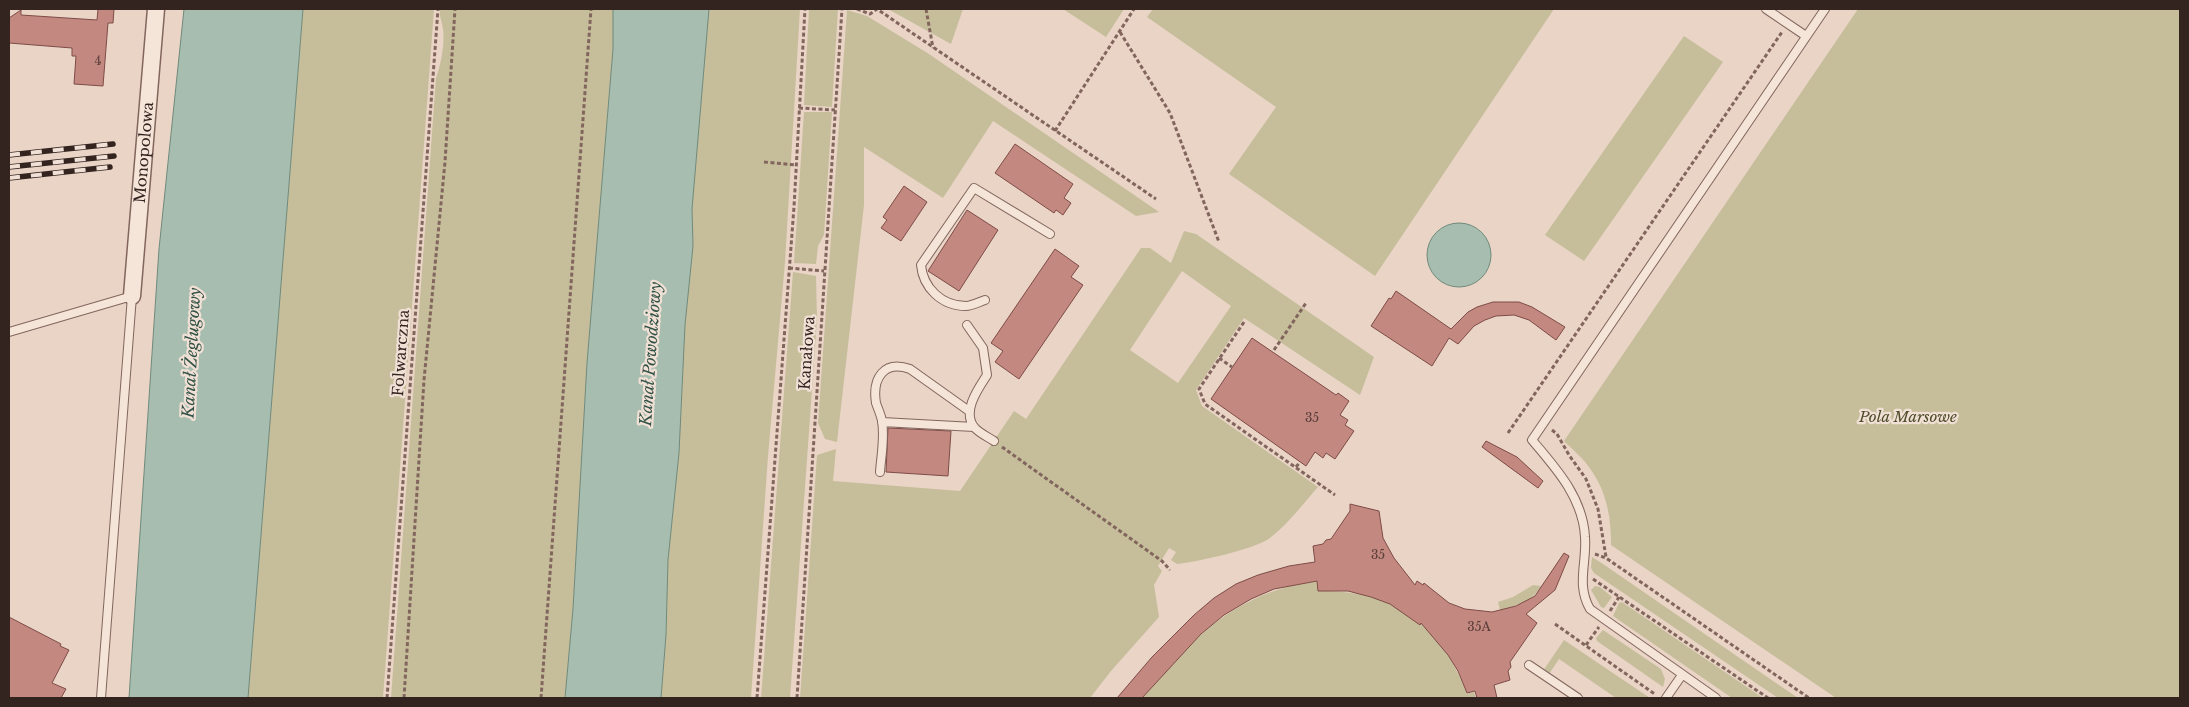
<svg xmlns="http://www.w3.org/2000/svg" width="2189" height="707" font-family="'Libre Baskerville',serif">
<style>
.green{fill:#c6be9b;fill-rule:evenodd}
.water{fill:#a7bdb0;stroke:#6f8a7b}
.building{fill:#c38880;stroke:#7e4c46}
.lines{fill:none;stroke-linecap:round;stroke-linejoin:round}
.lane-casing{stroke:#82665e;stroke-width:10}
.street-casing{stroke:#82665e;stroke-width:19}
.path{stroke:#82665e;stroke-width:3;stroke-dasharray:4 2.5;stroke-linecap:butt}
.lane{stroke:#f5e4d8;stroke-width:8}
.street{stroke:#f5e4d8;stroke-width:16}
.rail-casing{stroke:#342420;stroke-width:5.5}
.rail{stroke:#f1e0d5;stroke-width:4;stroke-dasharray:11;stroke-linecap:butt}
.labels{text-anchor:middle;stroke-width:4.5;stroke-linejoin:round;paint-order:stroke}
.number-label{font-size:12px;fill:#583d38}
.street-label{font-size:15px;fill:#342420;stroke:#f1e0d5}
.park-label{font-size:15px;font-style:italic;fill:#4e4c29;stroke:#f1e0d5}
.water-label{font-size:16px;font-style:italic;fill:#315246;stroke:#f1e0d5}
</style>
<rect width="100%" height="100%" fill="#e9d4c6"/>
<path class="green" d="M303,9H434L383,698H248Z
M440,9H613V49L587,363L573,609L565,698H391L436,78C441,64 445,43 443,29C442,21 439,17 440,9Z
M709,9H800L785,262L768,456L751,698H661L666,635L668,560L679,453L685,325L693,246L692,209Z
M809,9H838L832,107L804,105Z
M888,9H963L951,44Z
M1063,9H1124L1106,37Z
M1153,9H1554L1375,276L1229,174L1276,107L1147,17Z
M1858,9H2180V698H1836L1611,545C1611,517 1607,493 1591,470C1584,459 1573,450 1564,441Z
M847,10L867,16L929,54L1159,212L1136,216L993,121L943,198L864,147V205L837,442L825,439L818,423Z
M1684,36L1723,62L1584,261L1545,235Z
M804,112H832L824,235L818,246L816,264L794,263Z
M1184,231L1196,234L1374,357L1360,395L1244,318L1196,390L1202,406L1318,487C1303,504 1288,524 1270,538C1256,549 1196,562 1177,564L1171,560L1176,552L1169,548L1158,566L1162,571L1154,585L1159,617L1111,671L1090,698H800L817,455L836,449L833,481L960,491L1014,411L1026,419L1141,248H1150L1171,263ZM1182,271L1231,306L1178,383L1130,350Z
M793,272L816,276L817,319L790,698H761Z
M1592,557L1603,564L1798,698H1778L1594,573L1591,568Z
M1317,581L1318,591C1336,590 1386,595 1399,608C1403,613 1412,619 1419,624L1421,623C1442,642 1457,667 1467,694L1474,692L1476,698H1142C1192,638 1235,592 1317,581Z
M1533,585L1541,586C1533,601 1516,606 1500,610L1498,602L1513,597Z
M1595,586L1600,587L1612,597L1604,608L1601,607L1591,590Z
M1622,602L1763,698H1732L1613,616L1619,603Z
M1603,630L1661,669L1665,679L1663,687L1597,641L1596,638Z
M1564,640L1650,698H1616L1559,659L1549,674L1543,671Z"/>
<path class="water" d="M184,9H303L248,698H129L159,249Z
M613,9H709L692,209L693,246L685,325L679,453L668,560L666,635L661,698H565L573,609L587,363L613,49Z
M1427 255a32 32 0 1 1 64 0a32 32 0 1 1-64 0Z"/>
<path class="building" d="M98,9H114L113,23H108L103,86L74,84L76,56H72V48L9,43V18L21,10V15L97,20Z
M1015,144L1073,184L1064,198L1071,203L1063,215L1056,210L1054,213L995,173Z
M904,186L927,202L901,241L881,228L887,220L883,217Z
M967,210L998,230L959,291L928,271Z
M1055,249L1079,266L1071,277L1083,285L1019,379L995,362L1003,351L991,343Z
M1396,291L1451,329L1468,312L1477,307L1493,302H1519L1532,307L1565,327L1556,340L1529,320L1514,315L1496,316L1485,320L1474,326L1458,344L1449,338L1432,366L1371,326L1389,298L1391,299Z
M1252,338L1336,395L1338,393L1349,401L1340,415L1348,420L1345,425L1354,431L1335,459L1326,453L1323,458L1315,452L1306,466L1211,399Z
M888,428L951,431L948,476L886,472Z
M1486,441L1517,457L1543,481L1538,488L1482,447Z
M1350,504L1379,511L1383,538L1394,558L1415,585L1417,581L1423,585L1424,583L1449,603L1465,609L1492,612L1516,606L1535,596L1564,553L1569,556L1555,590L1526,614L1537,623L1510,662L1511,667L1508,671L1510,680L1494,685L1497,698H1477L1475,691L1467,693L1458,671L1448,655L1421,623L1420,625L1390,604L1371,597L1348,591H1318L1317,581L1274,589L1251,599L1224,615L1201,634L1142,698H1117L1152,657L1194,615L1214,598L1236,584L1258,575L1289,566L1315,562L1313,546L1323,544L1326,540L1331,539L1350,511Z
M9,617L61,644L60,646L69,650L52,683L66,689L61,698H9Z"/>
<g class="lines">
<g class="lane-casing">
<path id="lane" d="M1766,9L1806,36
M985,300C979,302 972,306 966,306C941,306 923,287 921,265L974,188L1050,234
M967,325L983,348L987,375C978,389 962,411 974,427C979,433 988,437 994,441
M9,332L132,296L101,698
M882,422L974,427
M880,472C881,457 885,437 882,421C881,415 878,409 876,403C872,378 884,360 910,369L969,411
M1529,665L1578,698
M1666,698L1682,675
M1716,698L1590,609C1576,585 1587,563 1585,537C1583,498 1556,468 1532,440L1825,9"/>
</g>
<g class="street-casing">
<g id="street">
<path id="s1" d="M132,296L156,9"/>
</g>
</g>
<path class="path" d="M857,9L870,14L877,9L1156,199
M926,9L933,48
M1120,32L1170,113L1219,242
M799,108L835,110
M1055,131L1134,9
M764,162L796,165
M789,268L824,271
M1244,322L1199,389L1205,404L1335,495
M1274,350L1306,303
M1219,358L1232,367
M1552,430L1557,434L1569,455L1586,479L1598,509L1606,557
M1508,433L1782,32
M1002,447L1162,561L1170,570
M1296,467L1300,462
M1595,554L1606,558L1809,698
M1593,579L1768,698
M1610,611L1619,597
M1555,624L1656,695
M1586,645L1599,627
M387,698L438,9
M404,698L424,380L445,162L455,9
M541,698L591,9
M757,698L794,207L805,9
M797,698L842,9"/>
<use href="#lane" class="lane"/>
<use href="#street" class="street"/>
<g class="rail-casing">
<path id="rail" d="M9,155L113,144
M9,167L114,156
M9,178L110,167"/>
</g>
<use href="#rail" class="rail"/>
</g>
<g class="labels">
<g class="number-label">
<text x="98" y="65">4</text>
<text x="1312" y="422">35</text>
<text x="1378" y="559">35</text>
<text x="1479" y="631">35A</text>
</g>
<g class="street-label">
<text dy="5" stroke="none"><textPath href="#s1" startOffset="144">Monopolowa</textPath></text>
<text transform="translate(401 353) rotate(-86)" y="5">Folwarczna</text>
<text transform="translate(807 353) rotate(-86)" y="5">Kanałowa</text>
</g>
<g class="park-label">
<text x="1908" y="422">Pola Marsowe</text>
</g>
<g class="water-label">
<text transform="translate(191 353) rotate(-87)" y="6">Kanał Żeglugowy</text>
<text transform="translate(650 354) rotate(-86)" y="6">Kanał Powodziowy</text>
</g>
</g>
<rect width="2189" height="707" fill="none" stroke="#342420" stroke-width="20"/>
</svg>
